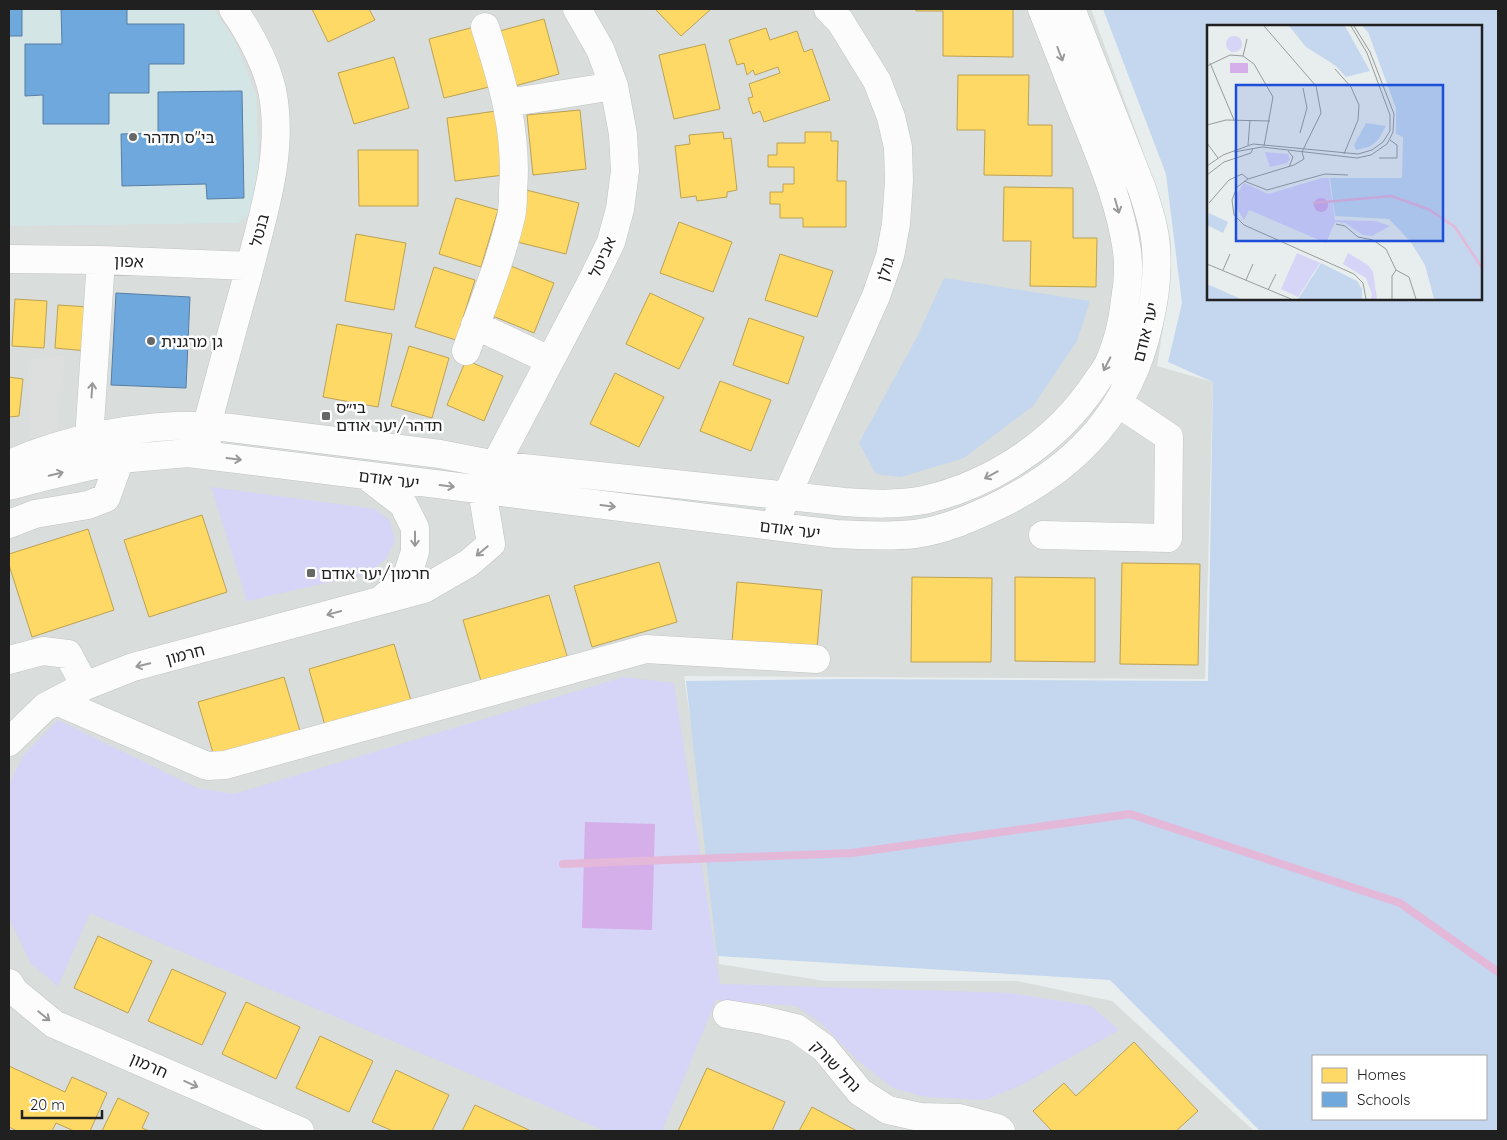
<svg xmlns="http://www.w3.org/2000/svg" width="1507" height="1140" font-family="Quicksand,'Noto Sans Hebrew',sans-serif">
<style>
.residential{fill:#d9dddc}
.education{fill:#d4e5e6}
.grass{fill:#c4d7ef;fill-rule:evenodd}
.park{fill:#d6d4f7}
.pitch{fill:#d5afea}
.parking{fill:#dcdfde}
.homes{fill:#ffd966;stroke:#bca251}
.schools{fill:#6fa8dc;stroke:#577fa4}
.lines{fill:none;stroke-linecap:round;stroke-linejoin:round}
.stream{stroke:#e4b8d9;stroke-width:8}
.minor-casing{stroke:#c1c4c3;stroke-width:29}
.minor{stroke:#fcfcfc;stroke-width:28}
.oneway{stroke:#999}
.poi-dot{fill:#666868;stroke:#fff;stroke-width:2}
.labels{text-anchor:middle;stroke-width:5;stroke-linejoin:round;paint-order:stroke}
.poi-label{font-size:16px;fill:#202020;stroke:#fff;text-anchor:start}
.street-label{font-size:16px;fill:#202020;stroke:#fff}
.inset-river{fill:none;stroke:#e4b8d9;stroke-width:2.5}
.inset-road{fill:none;stroke:#989c9b;stroke-width:1}
.view{fill:#1d4ed8;fill-opacity:0.15;stroke:#1d4ed8;stroke-width:2.5}
.inset-edge{fill:none;stroke:#202020;stroke-width:2.5}
</style>
<rect width="100%" height="100%" fill="#e8eeed"/>
<path class="residential" d="M9,9H1091L1139,140L1171,241L1167,302L1157,366L1213,382L1205,679L684,676L718,909L719,964L825,981H1017L1112,1001L1254,1131H9Z"/>
<path class="education" d="M9,9H214L235,41L256,95L259,179L256,206L249,215L237,223L9,226Z"/>
<path class="grass" d="M1103,9H1498V1131H1260L1110,980L717,956L686,681L846,679L1208,681L1213,382L1168,362L1182,303L1166,174ZM1208,26H1481V299H1208ZM1313,1056H1486V1119H1313Z
M944,278L1090,301L1077,341L1033,406L964,458L901,477L876,474L859,443L917,337Z"/>
<path class="park" d="M211,487L375,509L390,521L395,541L386,559L368,573L247,601Z
M624,677L674,683L720,984L1010,993L1091,1006L1119,1030L1023,1084L986,1100L925,1097L893,1088L857,1060L820,1022L796,1006L716,1000L662,1131H605L90,913L58,986L31,964L9,918V785L23,756L58,720L197,788L234,794Z"/>
<path class="pitch" d="M585,822L655,824L652,930L582,928Z"/>
<path class="parking" d="M65,355L55,446L30,455L28,360Z"/>
<path class="homes" d="M312,9H369L375,20L328,42Z
M655,9H711L681,36Z
M916,9H1013V57L943,56V11H916Z
M544,19L559,74L511,87L496,32Z
M474,27L489,87L444,98L429,39Z
M766,28L770,40L797,31L804,52L812,49L830,100L764,122L760,111L753,114L748,98L753,97L749,84L780,73L778,67L755,75L753,70L747,75L744,63L737,65L729,40Z
M705,44L720,109L674,119L659,55Z
M394,57L409,108L354,124L338,73Z
M958,75H1029L1028,125H1052V176L984,175L985,130H957Z
M580,110L586,169L533,175L527,115Z
M496,111L504,175L455,181L447,118Z
M723,132L724,139L731,138L737,190L727,192V197L697,201L696,196L681,198L675,146L690,144L689,135Z
M805,132H831V141H838L837,181H846V227H803V218H780V204H770V192H783V184H794V167H768V155H777V143H805Z
M358,150H418V206H359Z
M1004,187L1073,188V238H1097L1096,287L1030,286L1031,241H1003Z
M526,190L579,203L566,254L513,241Z
M456,198L498,210L481,267L439,254Z
M679,222L732,242L713,292L660,273Z
M356,234L406,243L394,310L345,301Z
M780,254L833,271L817,317L765,300Z
M503,263L554,283L534,333L483,312Z
M434,267L475,280L456,340L415,327Z
M650,293L704,318L679,369L626,344Z
M15,299L47,301L44,348L12,346Z
M58,305L90,307L87,351L55,348Z
M749,318L804,337L788,384L733,365Z
M337,324L392,334L378,407L323,397Z
M409,346L449,358L432,418L391,406Z
M466,360L503,376L484,421L447,405Z
M615,373L664,397L639,447L590,424Z
M9,377L23,379L19,416L9,417Z
M720,381L771,400L751,451L700,431Z
M202,515L227,592L149,617L124,540Z
M88,529L114,610L32,637L9,565V554Z
M659,562L677,622L592,647L574,586Z
M1122,563L1200,564L1198,665L1120,664Z
M912,577L992,578L991,662H911Z
M1015,577L1095,578V662L1015,661Z
M737,582L822,590L817,649L732,642Z
M549,595L567,656L481,681L463,620Z
M394,644L412,704L326,729L309,669Z
M284,677L302,738L216,763L198,702Z
M98,936L152,961L128,1013L74,988Z
M172,969L226,993L202,1045L148,1021Z
M246,1002L300,1027L276,1079L222,1054Z
M320,1036L373,1061L349,1112L296,1088Z
M1134,1042L1198,1111L1176,1131H1052L1033,1111L1064,1083L1076,1096Z
M9,1066L65,1092L72,1077L107,1093L90,1131H74L56,1123L52,1131H17L9,1127Z
M707,1068L785,1102L772,1131H678Z
M396,1070L449,1095L432,1131H393L372,1122Z
M118,1098L149,1113L142,1128L149,1131H102Z
M475,1105L529,1130L528,1131H462Z
M812,1107L857,1131H799Z"/>
<path class="schools" d="M9,9H22V36H9Z
M61,9H127V24H184V64H149V93H109V124H43V95L25,96V44H62Z
M242,91L244,198L207,199L206,184L122,186L121,134L158,133V92Z
M116,293L190,297L186,388L111,385Z"/>
<g class="lines">
<path class="stream" d="M563,864L852,853L1130,814L1400,903L1498,972"/>
<g class="minor-casing">
<path id="minor" d="M507,103L614,86
M9,259L101,260L250,266
M475,325L549,360
M466,351C482,307 500,263 511,217C513,209 513,199 513,191C518,133 502,80 485,27
M89,439L101,260
M207,441V425C220,376 233,327 247,278C262,218 285,152 272,90C265,60 250,34 233,9
M9,464C71,437 140,425 207,425L440,454L496,465L845,502C872,504 897,505 924,500C993,484 1056,442 1095,384C1099,378 1104,372 1108,365C1117,345 1123,321 1125,300C1128,284 1129,267 1127,251C1121,208 1105,168 1089,128C1073,89 1058,49 1042,9
M368,477L403,504L415,528V552L406,579L382,599
M9,486L51,475L120,459L188,453L836,534C862,535 889,537 915,534C945,530 974,517 1001,504C1079,465 1130,410 1149,323C1155,298 1158,274 1156,248C1155,228 1148,208 1142,189L1071,9
M779,513L876,296L890,256L896,224L899,181L898,147L891,117L877,81L840,21L828,9
M9,524L35,514L88,505L106,498L120,459
M1043,535L1168,538L1169,437L1118,403
M9,660L43,651L68,654L85,686
M56,701L207,766L225,765L646,649L816,659
M9,742L45,707L85,686L133,667L424,589L469,563L491,544L482,490L593,279L611,242L620,209L625,171L623,134L614,86L600,49L577,9
M9,983L14,991L54,1024L300,1131
M727,1014L763,1020L796,1028L824,1048L860,1092L888,1110L920,1117L959,1118L997,1128L1001,1131"/>
</g>
<use href="#minor" class="minor"/>
</g>
<defs><path id="oneway-shaft" d="M-6 0H5M1.5-3L5.5 0L1.5 3" fill="none" stroke-width="1.6" stroke-linecap="round" stroke-linejoin="round" transform="scale(1.25)"/></defs>
<g class="oneway">
<use href="#oneway-shaft" transform="translate(1060 54) rotate(69)"/>
<use href="#oneway-shaft" transform="translate(1117 206) rotate(74)"/>
<use href="#oneway-shaft" transform="translate(1107 364) rotate(117)"/>
<use href="#oneway-shaft" transform="translate(92 390) rotate(-86)"/>
<use href="#oneway-shaft" transform="translate(234 459) rotate(7)"/>
<use href="#oneway-shaft" transform="translate(56 474) rotate(-13)"/>
<use href="#oneway-shaft" transform="translate(991 475) rotate(151)"/>
<use href="#oneway-shaft" transform="translate(447 486) rotate(7)"/>
<use href="#oneway-shaft" transform="translate(608 506) rotate(7)"/>
<use href="#oneway-shaft" transform="translate(415 539) rotate(90)"/>
<use href="#oneway-shaft" transform="translate(482 551) rotate(140)"/>
<use href="#oneway-shaft" transform="translate(334 613) rotate(165)"/>
<use href="#oneway-shaft" transform="translate(143 665) rotate(166)"/>
<use href="#oneway-shaft" transform="translate(44 1016) rotate(39)"/>
<use href="#oneway-shaft" transform="translate(191 1084) rotate(24)"/>
</g>
<g class="poi-dot">
<circle cx="133" cy="137" r="5"/>
<circle cx="151" cy="341" r="5"/>
<rect x="321" y="411" width="10" height="10" rx="2.5"/>
<rect x="306" y="568" width="10" height="10" rx="2.5"/>
</g>
<g class="labels">
<g class="poi-label">
<text x="143" y="143">בי"ס תדהר</text>
<text x="161" y="347">גן מרגנית</text>
<text x="336" y="413">בי״ס<tspan x="336" dy="18">תדהר/יער אודם</tspan></text>
<text x="321" y="579">חרמון/יער אודם</text>
</g>
<g class="street-label">
<text transform="translate(259 230) rotate(-75)" y="6">בנטל</text>
<text transform="translate(602 257) rotate(-66)" y="6">אביטל</text>
<text transform="translate(129 261) rotate(2)" y="6">אפון</text>
<text transform="translate(885 269) rotate(-72)" y="6">גולן</text>
<text transform="translate(1145 332) rotate(-76)" y="6">יער אודם</text>
<text transform="translate(389 479) rotate(7)" y="6">יער אודם</text>
<text transform="translate(790 529) rotate(7)" y="6">יער אודם</text>
<text transform="translate(185 654) rotate(-15)" y="6">חרמון</text>
<text transform="translate(149 1065) rotate(24)" y="6">חרמון</text>
<text transform="translate(836 1066) rotate(46)" y="6">נחל שורק</text>
</g>
</g>
<g transform="translate(1207 25)">
<rect width="275" height="275" fill="#e8eeed"/>
<path d="M82,1H138L163,46L139,52L129,41L99,22ZM155,1H275V274H227L218,240L203,216L182,194L128,191L123,153H195L196,112L189,109V83L161,7ZM159,98L179,101L171,115L162,122L149,125L147,120ZM2,188L21,197L16,208L0,200ZM114,238L150,256L155,264V274H91ZM0,259L34,274H0Z" fill="#c4d7ef"/>
<path d="M19 19a8 8 0 1 1 16 0a8 8 0 1 1-16 0ZM58,127L81,129L83,134L80,138L63,142ZM115,153H122L128,195L168,196L183,201L165,211L156,210L138,198L128,197L119,218L42,185L37,195L29,182V170L37,158L61,169ZM90,228L113,238L91,272L74,264ZM141,228L161,240L166,247L170,274H164L165,269L159,253L136,239Z" fill="#d6d4f7"/>
<path d="M23,38H41V48H23ZM107 180a7 7 0 1 1 14 0a7 7 0 1 1-14 0Z" fill="#d5afea"/>
<path class="inset-river" d="M106,178L184,171L221,184L248,202L275,243"/>
<path class="inset-road" d="M57,1L109,61L114,88L95,127L97,134L87,140L41,154L30,162L25,175L27,190L37,200L147,249L156,258L159,274M36,31L40,14M3,38L27,95M0,41L23,30L36,31L47,39L66,72L57,121M128,44L144,62L152,80L151,95L137,129M0,100L19,95L63,96M93,108L100,83L96,63M0,118L11,133M41,120L43,95M81,126L86,132L82,142M27,127L55,122L150,133L164,130L180,119L186,107L187,89L163,27L147,1M172,133H190V120L183,115M0,141L16,130L46,119L151,129L165,125L176,117L183,106V90L160,28L144,1M0,150L17,137L44,128L46,123M37,156L60,165L118,149L141,150M2,178L22,155L35,149L41,154M129,199L138,201L151,212L166,215L179,224L189,245M0,239L84,274M16,245L23,229M189,245L202,252L209,274M39,255L46,239M61,265L69,249M185,274V251L189,245"/>
<path class="view" d="M29,60H236V216H29Z"/>
<rect width="275" height="275" class="inset-edge"/>
</g>
<rect width="1507" height="1140" fill="none" stroke="#202020" stroke-width="20"/>
<rect x="1312" y="1055" width="175" height="65" fill="#ffffff" stroke="#a6a6a6"/>
<rect x="1322" y="1068" width="25" height="15" fill="#ffd966" stroke="#a6a6a6"/>
<text x="1357" y="1080" font-size="15" fill="#202020">Homes</text>
<rect x="1322" y="1092" width="25" height="15" fill="#6fa8dc" stroke="#a6a6a6"/>
<text x="1357" y="1105" font-size="15" fill="#202020">Schools</text>
<path d="M22 1110v8h80v-8" fill="none" stroke="#202020" stroke-width="2.5"/>
<text x="30" y="1110" font-size="15" fill="#202020" stroke="#ffffff" stroke-width="4" paint-order="stroke">20 m</text>
</svg>
